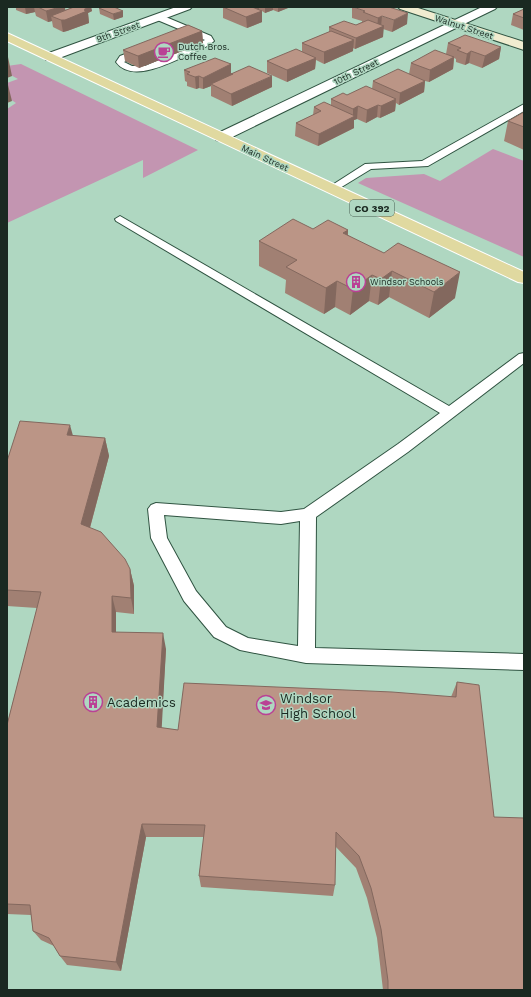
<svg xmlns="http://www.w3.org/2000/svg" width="531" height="997" font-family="'Work Sans',sans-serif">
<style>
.green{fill:#c395b1}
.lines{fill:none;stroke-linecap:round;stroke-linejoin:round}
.lane-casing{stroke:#2f5341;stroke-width:2}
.street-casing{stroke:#2f5341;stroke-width:2}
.secondary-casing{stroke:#2f5341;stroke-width:2}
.primary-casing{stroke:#fff;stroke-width:2}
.lane{fill:#fff;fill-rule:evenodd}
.street{fill:#fff;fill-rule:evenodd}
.secondary{fill:#f0ecd0;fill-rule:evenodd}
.primary{fill:#e0d9a0;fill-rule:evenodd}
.wall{fill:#a18073}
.shaded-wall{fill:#83685e}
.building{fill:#bb9586;stroke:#83685e}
.labels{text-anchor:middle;stroke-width:3;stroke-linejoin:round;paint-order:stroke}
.far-street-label{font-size:9px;fill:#1a2921;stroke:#afd7c1}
.far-poi-label{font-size:9px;fill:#1a2921;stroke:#afd7c1;text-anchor:start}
.shield{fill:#afd7c1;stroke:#475d51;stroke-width:1}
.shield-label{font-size:10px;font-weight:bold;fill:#1a2921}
.near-poi-label{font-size:13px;fill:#1a2921;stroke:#afd7c1;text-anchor:start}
</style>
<rect width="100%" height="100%" fill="#afd7c1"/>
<path class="green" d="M21,64L198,150L143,178V160L7,223V109L16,103L7,97V83L18,79L7,73V66Z
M493,149L524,161V257L358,183L366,178L424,174L440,181Z"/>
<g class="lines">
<g class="lane-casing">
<path id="lane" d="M155,15H161L211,36L214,41C208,47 198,50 190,54C171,62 132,84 116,62L120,56L141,48H147L148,50L124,62L132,66H145L205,40L155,19Z
M524,104V111L428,166L371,169L335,191H327L326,189L365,164L422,161Z
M120,216L449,406L519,354L524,353V363L408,452L316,517L315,648L524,654V670L306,663L240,650L214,637L184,601L151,538L148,509L151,505L156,503L281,512L304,509L398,444L440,413L116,221L115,219ZM164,515L281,524L300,521L298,646L248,638L226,627L196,591L167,538Z"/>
</g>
<g class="street-casing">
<path id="street" d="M176,7H192L190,9L54,60H46L44,57L46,54Z
M482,7H497L495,9L226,140L221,141L216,140L214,137L216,134Z"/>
</g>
<g class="secondary-casing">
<path id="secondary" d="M398,7H415L524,42V50L400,9Z"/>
</g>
<g class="primary-casing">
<path id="primary" d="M7,33L524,272V283L518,282L7,41Z"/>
</g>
<use href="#lane" class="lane"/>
<use href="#street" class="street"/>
<use href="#secondary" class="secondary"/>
<use href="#primary" class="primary"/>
</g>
<path class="wall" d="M16,7H65V10L74,7H91L92,11L88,13L89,23L67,31L63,32L53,27L52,21L48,22L36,16L35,12L26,14L16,10Z
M223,7H288V8L278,12L273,10L265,13L262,11V22L247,28L223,18Z
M352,7L407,24L392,32L383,29V37L355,49L353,48V51L324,64L316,60L315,69L287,82L267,73V61L302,52V43L329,32V27L356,25L362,22V21L352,18Z
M99,8L123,17L114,20L100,14Z
M524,9V30L511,25L513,14Z
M202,31L203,43L139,68L125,61L123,50Z
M448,43L501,47L499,59L482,68L469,63L465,65L456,62V59L454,58L453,69L429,82L425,81L424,92L399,105L396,103L395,111L380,118L377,117L366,123L357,119L354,120V128L318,146L295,136L296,123L313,115L314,107L331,105V99L372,89L373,81L409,74L411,63L446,54Z
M231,64V73L272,87L232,106L211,96V86L203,89L199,88L196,89L187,86V82L185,81L184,70Z
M524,112V150L504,141L508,121Z
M313,229L348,230V235L455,298L429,318L389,297L378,305L369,301L350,315L335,307L324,314L285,293L286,280L259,266V241Z
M73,436L105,438L109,456L90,528L130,569L134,586V614L116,612V632L166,649L161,728L178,730L451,697L457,682L494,817L524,990H383L377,938L367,898L356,868L335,846V885L333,896L201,887L199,876L204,837H146L121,971L67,965L60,956L54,946L41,940L33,931L31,915L7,914V725L37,608L7,606V461Z"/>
<path class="shaded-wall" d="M25,7H34L35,12L26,14Z
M60,7H65L66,17L51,16L52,21L48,22L46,11Z
M86,7H91L92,11L88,13L89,23L67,31L63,32L61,20L80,9Z
M251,7H259V12L262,11V22L247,28L246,17Z
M265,7H273V10L265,13Z
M278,7H288V8L278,12Z
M123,11V17L114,20L113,14Z
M408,13L407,24L392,32L394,20Z
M382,16L381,27L384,26L383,37L355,49L356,38L377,28L378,18Z
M202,31L203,43L139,68L138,56Z
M354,40L353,51L324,64V52Z
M501,47L499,59L482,68L485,56Z
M471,51L469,63L465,65L467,54Z
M7,57H8L12,76L7,78Z
M454,57L453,69L429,82L430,70Z
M316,58L315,69L287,82V70Z
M231,64V76L211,84V86L203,89V78Z
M199,76V88L196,89L195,77Z
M272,76V87L232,106L231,94Z
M7,81L12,101L7,103Z
M425,81L424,92L399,105L400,93Z
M396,99L395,111L380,118L381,106Z
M378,105L377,117L366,123L367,110Z
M358,106L357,119L354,120V128L318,146L319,134L353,117V109Z
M348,230L346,255L343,233Z
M392,271L389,297L378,305L381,279Z
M460,272L455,298L429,318L434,292Z
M372,275L369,301L350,315L353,289Z
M337,281L335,307L324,314L326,288Z
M70,425L75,443L67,435Z
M105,438L109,456L86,542L81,524Z
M130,569L134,586V614L131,598Z
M112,596L116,612V648L112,632Z
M163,633L166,649L161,741L157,727Z
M142,824L146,837L121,971L116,962Z"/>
<path class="building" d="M38,7H60L46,11Z
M74,7H83L87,9L84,10L87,11L65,20H61L51,16Z
M102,7H114L123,11L113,14L99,8Z
M223,7H252L262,11L246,17Z
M353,7H389L408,13L394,20L382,16L378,18L363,12L365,11Z
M524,9V18L513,14Z
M368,20L384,26L356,38L329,27L344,21L356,25Z
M188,25L202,31L138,56L123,50Z
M331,31L354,40L324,52L302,43Z
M465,35L501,47L485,56L471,51L467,54L457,50L461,48L448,43Z
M296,49L316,58L287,70L267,61Z
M435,50L454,57L430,70L411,63Z
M215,58L231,64L203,78L199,76L195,77L187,74L190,72L184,70Z
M249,66L272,76L231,94L211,84L233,74H231Z
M398,69L425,81L400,93L373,81Z
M366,86L396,99L381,106L378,105L367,110L358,106L353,109L331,99L343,93L347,95Z
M324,102L355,116L319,134L296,123L321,111L314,107Z
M524,112V127L508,121Z
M293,219L313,229L328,220L348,230L343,233L384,253L398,243L460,272L434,292L392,271L381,279L372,275L353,289L337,281L326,288L286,267L297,260L259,241Z
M20,421L70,425L67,435L105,438L81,524L101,532L125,559L130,569L131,598L112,596V632L163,633L157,727L178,730L184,683L392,692L456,697L457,682L479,685L494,817L524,818V990H388V981L381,929L371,888L359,856L336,832L335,885L199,876L205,825L142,824L116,962L60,956L49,938L33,931L30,905L7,904V725L41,592L7,590V461Z"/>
<defs>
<g id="cafe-ring" transform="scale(1)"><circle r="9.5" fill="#afd7c1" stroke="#ba4195" stroke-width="1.5"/><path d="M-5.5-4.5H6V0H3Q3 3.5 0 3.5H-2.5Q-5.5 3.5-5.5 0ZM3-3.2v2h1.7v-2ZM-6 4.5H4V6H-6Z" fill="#ba4195"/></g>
<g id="building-ring" transform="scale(1)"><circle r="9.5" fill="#afd7c1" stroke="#ba4195" stroke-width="1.5"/><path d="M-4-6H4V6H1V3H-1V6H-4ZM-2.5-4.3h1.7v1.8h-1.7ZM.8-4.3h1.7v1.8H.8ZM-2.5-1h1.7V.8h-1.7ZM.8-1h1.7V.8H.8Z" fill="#ba4195"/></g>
<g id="school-ring" transform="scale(1)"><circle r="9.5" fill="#afd7c1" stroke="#ba4195" stroke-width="1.5"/><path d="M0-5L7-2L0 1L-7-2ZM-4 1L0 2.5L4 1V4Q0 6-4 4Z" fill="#ba4195"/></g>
</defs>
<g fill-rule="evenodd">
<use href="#cafe-ring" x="164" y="52"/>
<use href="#building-ring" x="356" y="282"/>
<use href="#building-ring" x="93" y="702"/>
<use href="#school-ring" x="266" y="705"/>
</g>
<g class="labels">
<g class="far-street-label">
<text transform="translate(464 27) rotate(18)" y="3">Walnut Street</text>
<text transform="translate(118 32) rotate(-20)" y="3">9th Street</text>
<text transform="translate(356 72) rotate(-26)" y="3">10th Street</text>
<text transform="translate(265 158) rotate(25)" y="3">Main Street</text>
</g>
<g class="far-poi-label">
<text x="178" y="50">Dutch Bros.<tspan x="178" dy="10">Coffee</tspan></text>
<text x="370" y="285">Windsor Schools</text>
</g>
<rect class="shield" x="350" y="200" width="44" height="16" rx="3"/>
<g class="shield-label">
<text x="372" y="212">CO 392</text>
</g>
<g class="near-poi-label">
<text x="280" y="703">Windsor<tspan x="280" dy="15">High School</tspan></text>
<text x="107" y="707">Academics</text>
</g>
</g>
<rect width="531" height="997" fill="none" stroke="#1a2921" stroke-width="16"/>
</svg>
